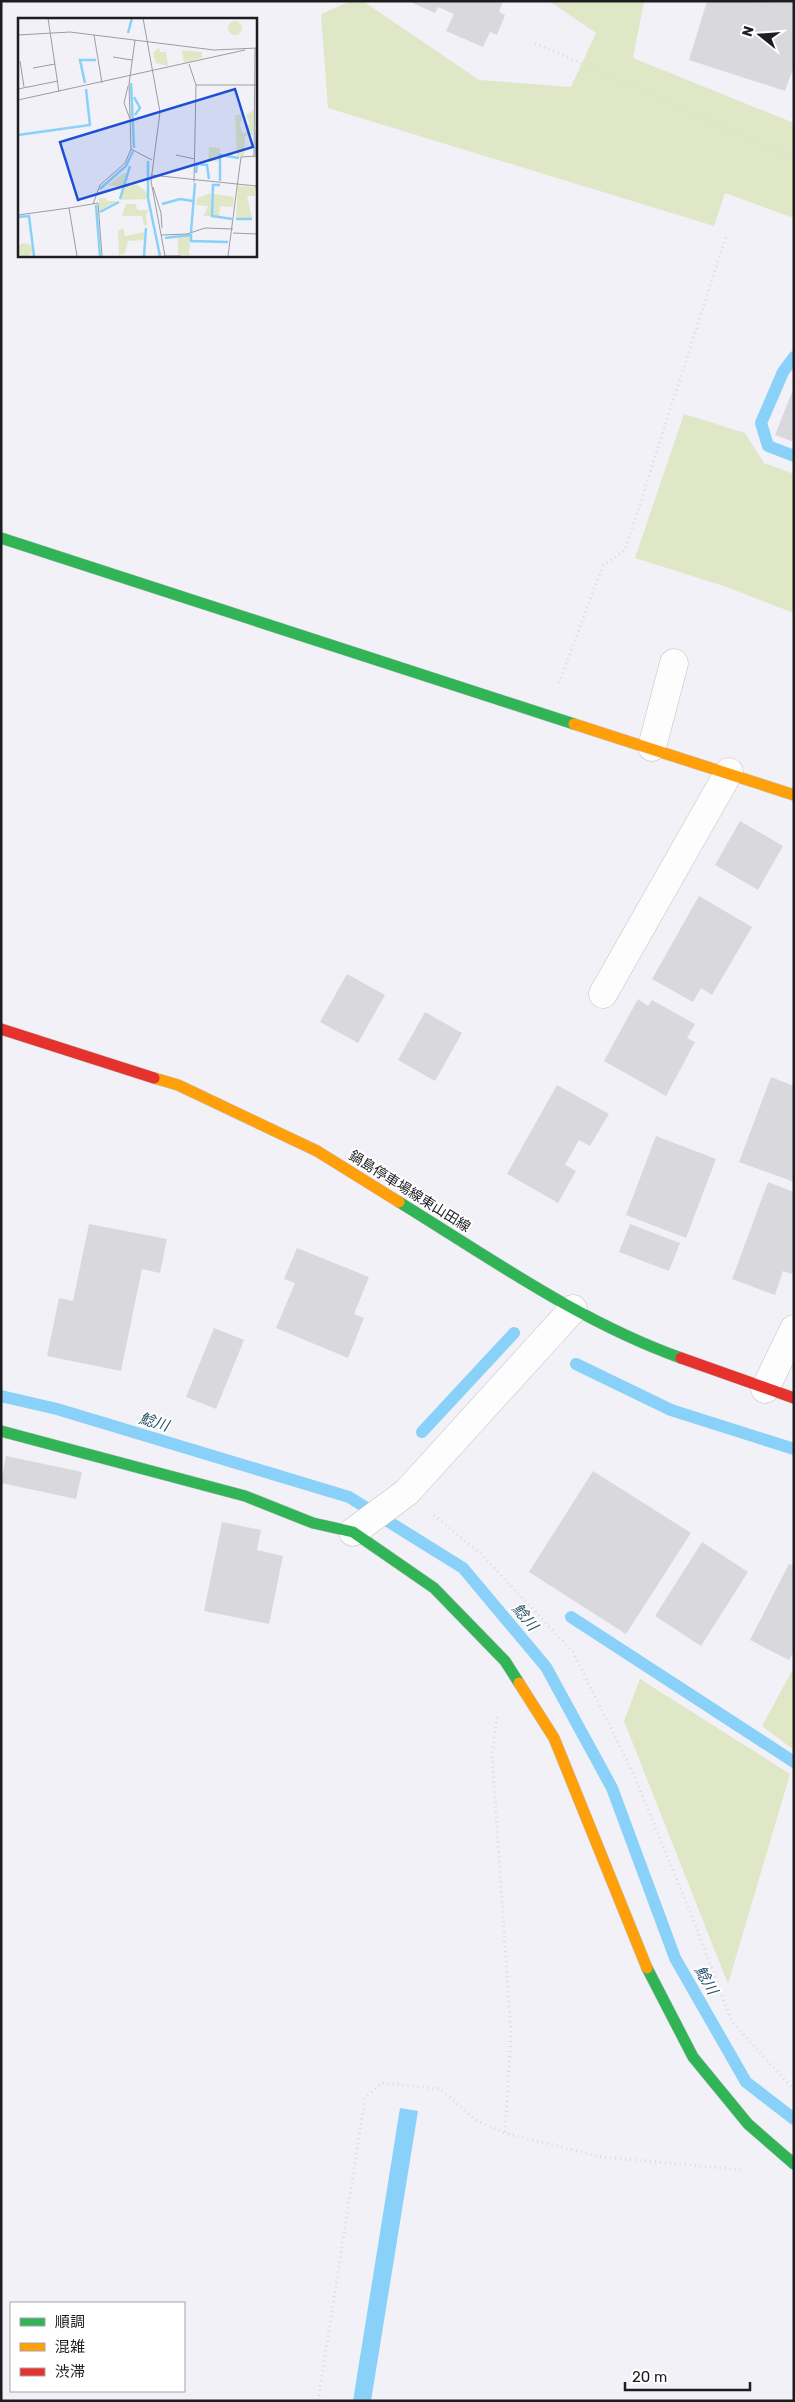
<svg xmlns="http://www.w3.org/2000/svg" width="795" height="2402" font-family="Rubik,'Noto Sans JP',sans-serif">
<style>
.green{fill:#e0e7c6}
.water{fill:#89d1f8}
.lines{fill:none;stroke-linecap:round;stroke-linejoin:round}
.stream{stroke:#89d1f8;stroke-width:12}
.building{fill:#d9d9dd}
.street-casing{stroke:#c2c2c6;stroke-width:29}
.fast-casing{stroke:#c2c2c6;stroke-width:12}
.slow-casing{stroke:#c2c2c6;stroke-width:12}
.jam-casing{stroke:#c2c2c6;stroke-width:12}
.path{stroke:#dbdbde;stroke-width:3;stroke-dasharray:1 4;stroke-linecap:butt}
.street{stroke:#fdfdfe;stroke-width:28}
.fast{stroke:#30b455;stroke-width:11}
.slow{stroke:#ff9f0a;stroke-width:11}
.jam{stroke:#e5322d;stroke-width:11}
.labels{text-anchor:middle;stroke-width:4;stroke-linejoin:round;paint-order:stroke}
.street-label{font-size:14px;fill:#1d1d21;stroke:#fff}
.water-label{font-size:15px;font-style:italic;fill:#29536a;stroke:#fff}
.inset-river{fill:none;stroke:#89d1f8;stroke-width:2.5}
.inset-road{fill:none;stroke:#9c9ca1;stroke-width:1}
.view{fill:#1d4ed8;fill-opacity:0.15;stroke:#1d4ed8;stroke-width:2.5}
.inset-edge{fill:none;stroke:#1d1d21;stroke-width:2.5}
</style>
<rect width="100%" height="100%" fill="#f1f1f7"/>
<path class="green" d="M351,1H363L479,80L571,87L596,33L549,1H644L633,58L794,123V218L725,193L714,226L328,108L321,14Z
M684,414L745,433L764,463L794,474V613L724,586L635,558Z
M794,1667V1750L762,1726Z
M640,1679L790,1774L728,1984L624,1721Z"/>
<path class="water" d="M400,2108L418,2111L371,2401H353Z"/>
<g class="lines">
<path class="stream" d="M794,357L783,372L761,423L768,446L794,456
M576,1364L671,1410L794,1449
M1,1396L57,1409L349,1497L463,1568L546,1667L612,1788L675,1958L746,2082L794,2119
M422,1432L514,1333
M571,1617L794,1762"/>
</g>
<path class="building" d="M408,1H503L499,12L505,15L497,35L490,32L483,47L446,31L454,14L438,7L435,13Z
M707,1L794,3V66L785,91L689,60Z
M794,387V442L775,435Z
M740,821L783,846L758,890L715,865Z
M699,896L752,927L712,995L701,988L693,1002L652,979Z
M347,974L385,995L358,1043L320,1022Z
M638,999L648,1006L652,1000L695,1024L687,1038L695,1042L666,1096L604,1061Z
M425,1012L462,1033L435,1081L398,1060Z
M771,1077L794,1086V1182L739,1162Z
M557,1085L609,1114L590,1146L579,1140L565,1165L576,1171L558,1203L507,1174Z
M656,1136L716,1159L686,1238L626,1215Z
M768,1182L794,1192V1271L792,1274L783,1271L775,1295L732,1279Z
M89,1224L167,1239L160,1273L142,1269L121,1371L47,1356L59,1298L73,1301Z
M630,1224L680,1243L669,1271L619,1252Z
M297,1248L369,1277L354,1314L364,1318L348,1358L276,1328L295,1283L284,1279Z
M214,1328L244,1340L216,1409L186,1397Z
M6,1456L82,1472L76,1499L1,1483Z
M593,1471L691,1533L626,1634L529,1572Z
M222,1522L261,1530L257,1550L283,1556L269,1624L204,1611Z
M702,1542L748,1572L701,1646L655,1616Z
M789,1564L794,1566V1651L789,1660L750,1640Z"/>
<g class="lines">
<g class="street-casing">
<path id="street" d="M652,747L674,663
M603,994L729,772
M765,1389L794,1329
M353,1532L407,1492L573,1309"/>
</g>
<g class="fast-casing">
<path id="fast" d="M1,538L574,724
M399,1202C490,1258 580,1322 681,1358
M1,1431L245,1496L313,1523L353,1532L434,1588L505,1661L519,1683
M647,1968L693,2057L748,2124L794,2164"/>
</g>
<g class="slow-casing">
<path id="slow" d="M574,724L794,795
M154,1078L178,1085L317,1151L399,1202
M519,1683L554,1738L647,1968"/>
</g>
<g class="jam-casing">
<path id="jam" d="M1,1029L154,1078
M681,1358L794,1398"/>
</g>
<path class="path" d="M535,43L794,158
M559,683L603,565L625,550L726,236
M434,1515L481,1554L573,1652L633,1773L693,1919L732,2022L794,2090
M497,1717L492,1755L511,2033L505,2133
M318,2401L365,2098L382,2083L440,2089L476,2120L505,2133L602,2157L744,2170"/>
<use href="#street" class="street"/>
<use href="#fast" class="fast"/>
<use href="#slow" class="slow"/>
<use href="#jam" class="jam"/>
</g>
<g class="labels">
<g class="street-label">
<text transform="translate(410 1191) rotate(32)" y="5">鍋島停車場線東山田線</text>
</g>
<g class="water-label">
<text transform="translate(154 1422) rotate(17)" y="5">鯰川</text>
<text transform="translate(525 1617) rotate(50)" y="5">鯰川</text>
<text transform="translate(706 1980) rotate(60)" y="5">鯰川</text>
</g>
</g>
<g transform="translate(18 18)">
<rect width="239" height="239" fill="#f1f1f7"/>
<path d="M210 10a7 7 0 1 1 14 0a7 7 0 1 1-14 0ZM141,29L142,34H148L150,48L138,45L135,35ZM164,32L184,34V40L166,45ZM236,92L235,117L227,118L226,138L219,139L217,97H225L222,107L224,114L228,115L231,105L228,97ZM191,129L202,130L200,143L190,144ZM105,155H109L105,168H89ZM108,165L120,167L129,175L130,181L102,182ZM220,168L237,169V178H229L234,200H218ZM193,175V198H185L190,188L178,187L179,180ZM196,176L216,179L215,189L202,188L201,199L195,198ZM81,180H88L89,183H100L81,193ZM108,186H118L119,192H131L128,196L129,207H126L124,198H104ZM105,210L107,218L126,214V222L110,223L107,235L101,237L100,213ZM172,218L171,238L160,236V219ZM0 232a7 7 0 1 1 14 0a7 7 0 1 1-14 0Z" fill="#e0e7c6"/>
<path class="inset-river" d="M110,15L114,0M67,65L62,42H78M113,65L116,130M116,79L122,90L117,97M0,117L72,107L68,71M238,137L239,111M130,143V180L142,238M178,155L179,146L189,147L191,161M202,163V137L221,140M202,167H195L194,198L214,201M82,171L108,148L115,133M102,181L112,148M144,186L162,181L175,183M78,187L82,238M82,194L101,184M0,199L11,198L16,238M218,201H234M173,214L177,165M147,220L173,217V223L210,224M126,238L128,210"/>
<path class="inset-road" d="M30,0L41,74M125,0L142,94L133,163L147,238M0,17L52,14L196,32L239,30M76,17L84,65M95,39L114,42M2,43L6,69M171,46L178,67H239M15,50L37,46M110,68L106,85L112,101M0,71L40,63M0,82L227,32M113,131L134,142M158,137L177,141M236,139L237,30M133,157L238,168L239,176M176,164L178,67M135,169L143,195L144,210M75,186L82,167L107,145L113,131L111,66L117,22M51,190L80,185L84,238M0,197L51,190L59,238M215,215L239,216M143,217L169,216L187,210L215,211M146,238H163M210,238L223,139L239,138"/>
<path class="view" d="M217,71L235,129L60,182L42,124Z"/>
<rect width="239" height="239" class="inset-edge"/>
</g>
<rect width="795" height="2402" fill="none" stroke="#1d1d21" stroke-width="5"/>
<rect x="10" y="2302" width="175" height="90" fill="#ffffff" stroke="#a5a5a6"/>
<rect x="20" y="2318" width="25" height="8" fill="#30b455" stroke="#a5a5a6"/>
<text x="55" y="2327" font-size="15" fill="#1d1d21">順調</text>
<rect x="20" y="2343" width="25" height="8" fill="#ff9f0a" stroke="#a5a5a6"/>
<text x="55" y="2352" font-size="15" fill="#1d1d21">混雑</text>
<rect x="20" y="2368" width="25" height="8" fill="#e5322d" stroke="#a5a5a6"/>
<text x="55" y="2377" font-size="15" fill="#1d1d21">渋滞</text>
<g transform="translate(760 35) rotate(287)" stroke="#ffffff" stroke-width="4" paint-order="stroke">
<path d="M0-4L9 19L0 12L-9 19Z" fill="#1d1d21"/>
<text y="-8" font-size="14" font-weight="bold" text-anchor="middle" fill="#1d1d21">N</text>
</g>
<path d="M625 2382v8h125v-8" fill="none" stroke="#1d1d21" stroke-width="2.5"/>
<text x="632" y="2382" font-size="15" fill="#1d1d21" stroke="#ffffff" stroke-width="4" paint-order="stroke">20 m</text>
</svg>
